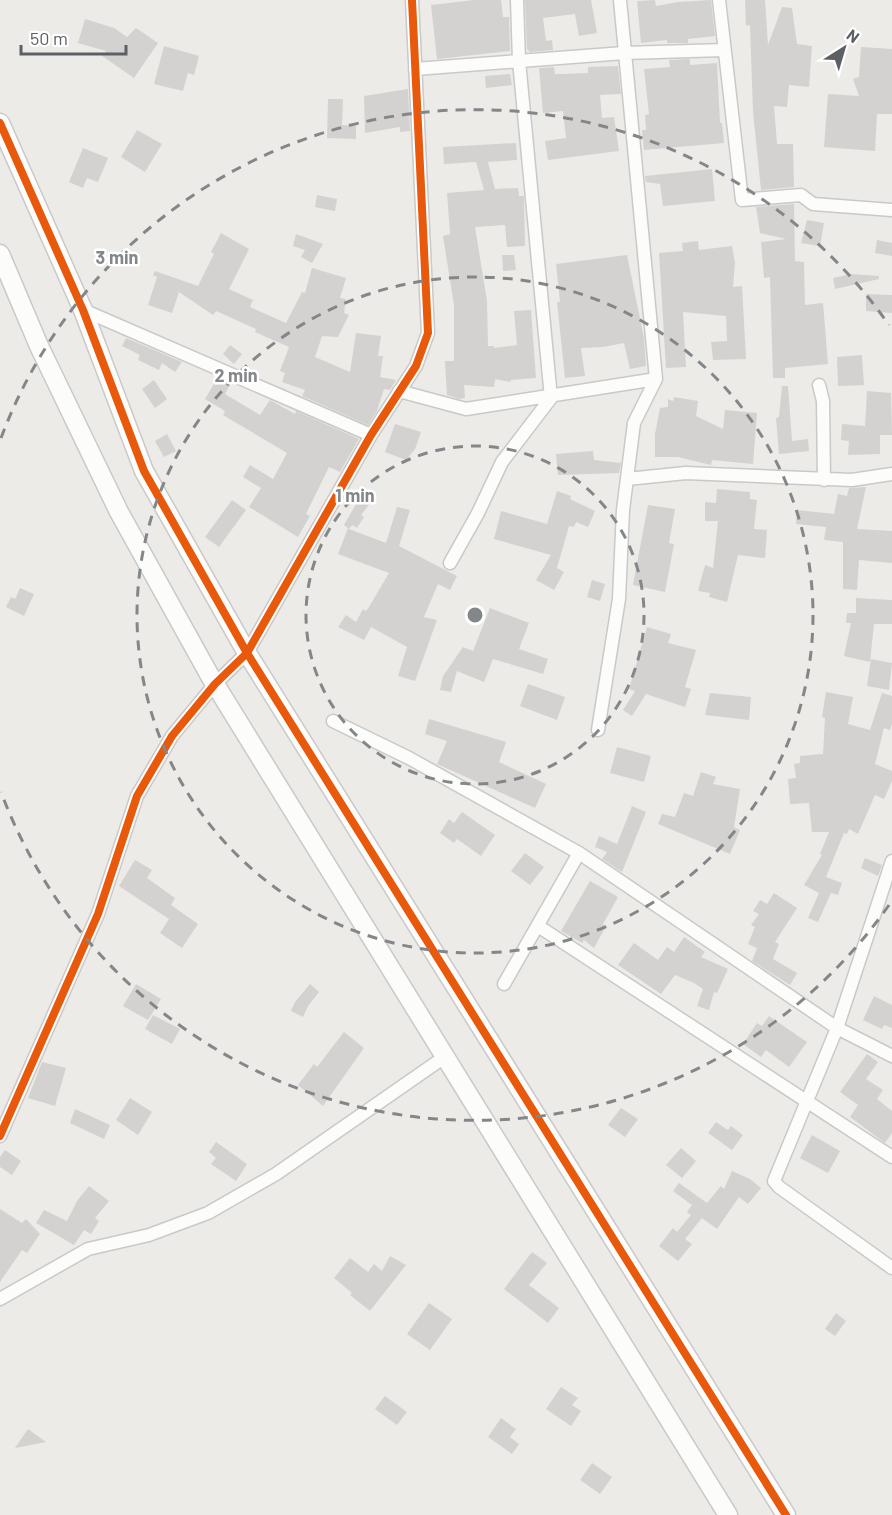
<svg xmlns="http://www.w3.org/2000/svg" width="892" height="1515" font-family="Barlow,sans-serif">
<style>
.building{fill:#d3d2d0}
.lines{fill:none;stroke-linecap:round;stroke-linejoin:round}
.street-casing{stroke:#c9c9c9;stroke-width:15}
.secondary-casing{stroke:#c9c9c9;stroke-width:21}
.street{stroke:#fcfcfb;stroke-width:12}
.secondary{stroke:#fcfcfb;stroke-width:18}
.cycleway-casing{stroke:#fff;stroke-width:11}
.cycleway{stroke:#e8590c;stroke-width:8}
.ring{fill:none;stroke:#848789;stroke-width:3;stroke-dasharray:10 8}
.centre{fill:#848789;stroke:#fff;stroke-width:3}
.ring-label{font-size:18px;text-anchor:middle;font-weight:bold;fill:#848789;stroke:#fff;stroke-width:5;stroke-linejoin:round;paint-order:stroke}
</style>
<rect width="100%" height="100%" fill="#ecebe7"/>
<path class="building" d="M474,0H501L503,17H509L510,51L437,59L431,5Z
M525,0H591L597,33L579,36L575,14L543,18L546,41L552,40L553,50L530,52L527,49Z
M655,0L656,6L678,2L711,0L715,36L688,39V43H667V40L641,43L637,1Z
M745,0H765L768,45L782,7L792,8L797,44L812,46L809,87L789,85L787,107L774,106L777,144H793L794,187L761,190L753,112L750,25L746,26Z
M85,19L114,28L127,37L136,28L158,43L134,78L102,56L106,51L78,43Z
M164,46L199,56L194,75L188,73L183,91L154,84Z
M861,47L892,49V114H877L875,151L824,147L828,94L859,96L853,79L859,77Z
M690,59V65L717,63L720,123H722L724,143L644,150L642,130H646L645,115L649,114L644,69L670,67L669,60Z
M618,66L621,94L600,95L602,118L614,117L619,151L548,160L545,141L566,138L563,111L543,113L539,68L554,67L555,74H564L588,73V67Z
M510,74L512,85L486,88L485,76Z
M408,89L410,131L400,132V127L365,133L364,96Z
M328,99H343L342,125L356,126V139L327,138Z
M137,130L162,144L145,172L121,157Z
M516,143L517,160L488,162L495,189L518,188L519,196H524L525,246L507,247L505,225L475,227L487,301L488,346H494V348L517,345L514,311L531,310L536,378L511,380L510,382L495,379L494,387L464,385L465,398L459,399L447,395L445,361H454V305L443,236L450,234L447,193L484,190L476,162L444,164L443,147Z
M83,148L108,158L98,182L87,178L83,188L69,182Z
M712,169L715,201L663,206L660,184L646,182L645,176Z
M317,195L337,199L335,211L315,207Z
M794,204L795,261L804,262L805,305L823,303L828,364L785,368V378H773L770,277L764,278L761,242L786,239L760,233L756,207Z
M807,220L824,223L820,246L801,243Z
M221,233L249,249L229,289L253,300L250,307L286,323L302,292L305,293L312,268L346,278L340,298L346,299L344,313L349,315L338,337L322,336L315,357L350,372L356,333L381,336L378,356H383L380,377L396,380L390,390L384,389L377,411L368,425L302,396L305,390L282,382L285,373L280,371L289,347L255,332L256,329L216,311L213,315L179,292L172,313L148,305L157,277L153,275L155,271L198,286L214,254L211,252Z
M296,234L323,244L312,263L301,257L305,250L293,246Z
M877,240L892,243V256L875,253Z
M698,241L699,250L732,246L735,263L733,287L742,286L746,359L713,360L711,342L727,341L726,316L683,312L686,367L666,368L659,253L683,251L682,243Z
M502,255H514L516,270L503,271Z
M627,255L644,338L646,366L630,369L624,343L603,347L581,348L585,376L565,378L557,302H560L556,264Z
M851,274L879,276V279L835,289L833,278Z
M866,294L892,295V313L866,311Z
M126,338L182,362L175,372L162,363L159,370L138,360L140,355L122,346Z
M230,345L242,354L234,364L223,354Z
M862,355L864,385L838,386L837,357Z
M218,377L231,383L225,394L260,415L270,400L295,414L296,411L359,439L340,472L329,467L306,514L310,516L298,537L249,507L261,488L243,477L250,465L273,479L287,453L223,415L225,411L205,399Z
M154,380L167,399L155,408L142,389Z
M782,386H788L792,441L808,439L809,451L779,454L776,418L779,417Z
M867,391L891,393L892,435H880V454L848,455L849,441L841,440L842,424L865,426Z
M674,397L698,401L696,416L723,429L725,410L757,413L753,464L712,460L711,465L678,457H655V434L660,408L668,407V399L673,401Z
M395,424L421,432L415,449L406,460L385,452Z
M167,434L176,451L164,457L155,441Z
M593,451L594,460L621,463L619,473L558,475L556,454Z
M866,487L857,529L892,531V563L859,560L857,590L843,589V542L824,540L826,527L796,524L797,510L834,514L838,494L847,496L849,488Z
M717,489L750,492V499L757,500L754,529L767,530L765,558L738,555L727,602L709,597L710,593L698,591L705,565L713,568L718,521H705V502L716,503Z
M557,491L571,496L570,499L595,511L588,527L576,522L574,527L569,526L557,568L564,572L554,590L536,580L551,555L494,539L501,511L547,524Z
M362,494L374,498L361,515L364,517L357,528L352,525L349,529L386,543L397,507L410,510L399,546L457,576L450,590L438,584L424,617L437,620L415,681L398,676L407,647L371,627L364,640L338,627L346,615L356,622L363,609L366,611L369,607L389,573L338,554L348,528L344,525Z
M232,500L246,510L219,547L205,537Z
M648,505L675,509L669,543L674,544L665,592L633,585Z
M592,580L605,584L600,601L587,597Z
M20,588L34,594L24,616L6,607L11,597L15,599Z
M856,598L892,600V624H874L870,662L844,656L851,623H846L847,613H856Z
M490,608L529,623L519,649L548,659L543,674L493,659L484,682L457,671L451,692L440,690L443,676L463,647L473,651Z
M647,627L671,634L668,643L696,650L685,687L691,689L685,707L646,694L632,716L623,710L635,691L629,689Z
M871,659L892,663L889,690L867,686Z
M528,684L565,697L557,720L520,706Z
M826,692L853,697L848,724L870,730L882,693L892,696V724L890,730L884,728L875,764L892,771V781L884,799L875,795L858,834L849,829L847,834L844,833L826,877L842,883L838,895L831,893L818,922L808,918L819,893L804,885L822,855L820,854L829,832H812L809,803L790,804L788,779L796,778L794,764L800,763V756L823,754L825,718L822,717Z
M710,693L751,697L749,720L705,715Z
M429,719L506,742L499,762L546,784L535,808L437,764L447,741L425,734Z
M617,747L651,756L644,782L610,773Z
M701,772L716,777L713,784L740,789L734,827L740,830L730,854L658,824L662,814L675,817L684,793L693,796Z
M632,806L646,812L622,872L602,859L607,852L595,847L599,836L617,844Z
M462,812L495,835L481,856L457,839L454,843L440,833L449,819L454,823Z
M525,853L544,867L530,885L511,871Z
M865,858L882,865L878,876L861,868Z
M135,860L152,870L147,878L175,898L171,905L198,924L182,948L160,933L169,919L119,886Z
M590,881L618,897L603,924L606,926L594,948L584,940L582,943L561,931Z
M774,893L797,908L775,942L779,944L773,959L797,973L790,985L752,961L757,948L748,944L755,927L751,925L759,914L753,911L760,900L767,904Z
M684,937L705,952L701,957L728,969L717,993L714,992L709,1010L697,1006L703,989L694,983L675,975L661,994L618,965L634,943L658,960L667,947L674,952Z
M136,984L161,999L148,1020L123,1006Z
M310,984L319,992L308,1006L303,1017L291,1011L295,1002Z
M874,996L892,1005V1028L884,1025L882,1029L863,1020Z
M153,1015L180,1029L172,1044L145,1029Z
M769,1016L807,1042L789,1067L766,1050L761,1057L743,1044L757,1023L762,1026Z
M344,1032L364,1048L323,1106L298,1085L314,1064L317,1067Z
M867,1054L878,1062L866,1079L883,1090L877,1099L892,1111V1133L885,1143L850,1117L858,1105L840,1092Z
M42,1062L66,1068L55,1106L28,1098Z
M130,1098L152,1112L138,1135L116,1120Z
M621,1108L638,1119L625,1137L608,1125Z
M75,1109L110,1125L104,1139L70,1123Z
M716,1122L728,1130L731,1126L743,1135L732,1150L708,1133Z
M812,1135L840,1151L828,1173L800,1158Z
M216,1142L247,1164L236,1181L211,1164L216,1158L209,1152Z
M681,1148L696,1161L682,1178L666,1165Z
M5,1150L21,1161L12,1175L0,1167V1157Z
M732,1171L750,1179L761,1188L748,1204L739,1197L717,1229L702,1218L685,1239L692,1244L678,1261L659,1246L673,1228L677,1232L691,1215L687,1212L692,1205L673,1191L679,1183L707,1203L721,1186L724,1189Z
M89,1186L109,1201L95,1218L99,1221L91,1234L84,1230L74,1245L36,1223L44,1210L67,1221L77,1201Z
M0,1209L22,1223L26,1219L40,1234L27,1253L22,1250L0,1282Z
M532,1252L547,1263L529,1285L559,1308L548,1323L504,1289Z
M390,1256L406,1265L370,1311L350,1295L352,1293L334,1278L350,1258L368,1272L374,1264L382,1271Z
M429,1303L452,1319L430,1350L407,1334Z
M836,1313L846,1321L835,1336L825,1329Z
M561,1387L578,1398L572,1405L581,1411L571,1426L546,1409Z
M385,1396L407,1412L397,1425L375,1409Z
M501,1418L516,1429L510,1437L519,1444L512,1454L488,1437Z
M28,1429L46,1442L15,1448Z
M592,1463L612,1477L600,1494L580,1480Z"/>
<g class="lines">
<g class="street-casing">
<path id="street" d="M719,0L742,200L801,195L813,204L892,210
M415,69L624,53L724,50
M83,310L371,435
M819,385L823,401L824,480
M399,391L466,409L656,379
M627,479L686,473L852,480L892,474
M450,563L478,513L502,462L551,398L519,61L517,0
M333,721L409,758L579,853L837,1028L892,1056
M598,730L619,599L623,510L634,423L656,379L620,0
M892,861L837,1028L774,1181L779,1187L892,1268
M538,926L892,1157
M504,984L579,853
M0,1136L98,914L137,796L172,736L215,684L247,653L371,435L416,366L428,333L412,0
M0,1299L88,1249L149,1235L208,1213L276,1174L446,1056"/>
</g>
<g class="secondary-casing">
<path id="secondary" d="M0,123L83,310L144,471L247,653L786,1515
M0,254L39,346L119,512L210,676L728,1515"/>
</g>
<use href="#street" class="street"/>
<use href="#secondary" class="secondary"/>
<g class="cycleway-casing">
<path id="cycleway" d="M0,123L83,310L144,471L247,653L786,1515
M0,1136L98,914L137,796L172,736L215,684L247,653L371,435L416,366L428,333L412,0"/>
</g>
<use href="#cycleway" class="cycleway"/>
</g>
<g class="ring">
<circle cx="475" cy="615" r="169"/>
<circle cx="475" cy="615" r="338"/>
<path d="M889 905A506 506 0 0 1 1 792M1 438A506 506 0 0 1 889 325"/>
</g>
<circle cx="475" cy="615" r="9" class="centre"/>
<g class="ring-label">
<text x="117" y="264">3 min</text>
<text x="236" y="382">2 min</text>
<text x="355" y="502">1 min</text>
</g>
<g transform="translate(844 48) rotate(37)" stroke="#ffffff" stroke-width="4.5" paint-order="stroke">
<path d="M0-4.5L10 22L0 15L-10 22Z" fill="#5c6065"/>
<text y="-9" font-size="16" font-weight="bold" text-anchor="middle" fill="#5c6065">N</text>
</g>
<path d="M21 45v9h105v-9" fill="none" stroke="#5c6065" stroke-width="3"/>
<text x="30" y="45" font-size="18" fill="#5c6065" stroke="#ffffff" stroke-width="4.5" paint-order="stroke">50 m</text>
</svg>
